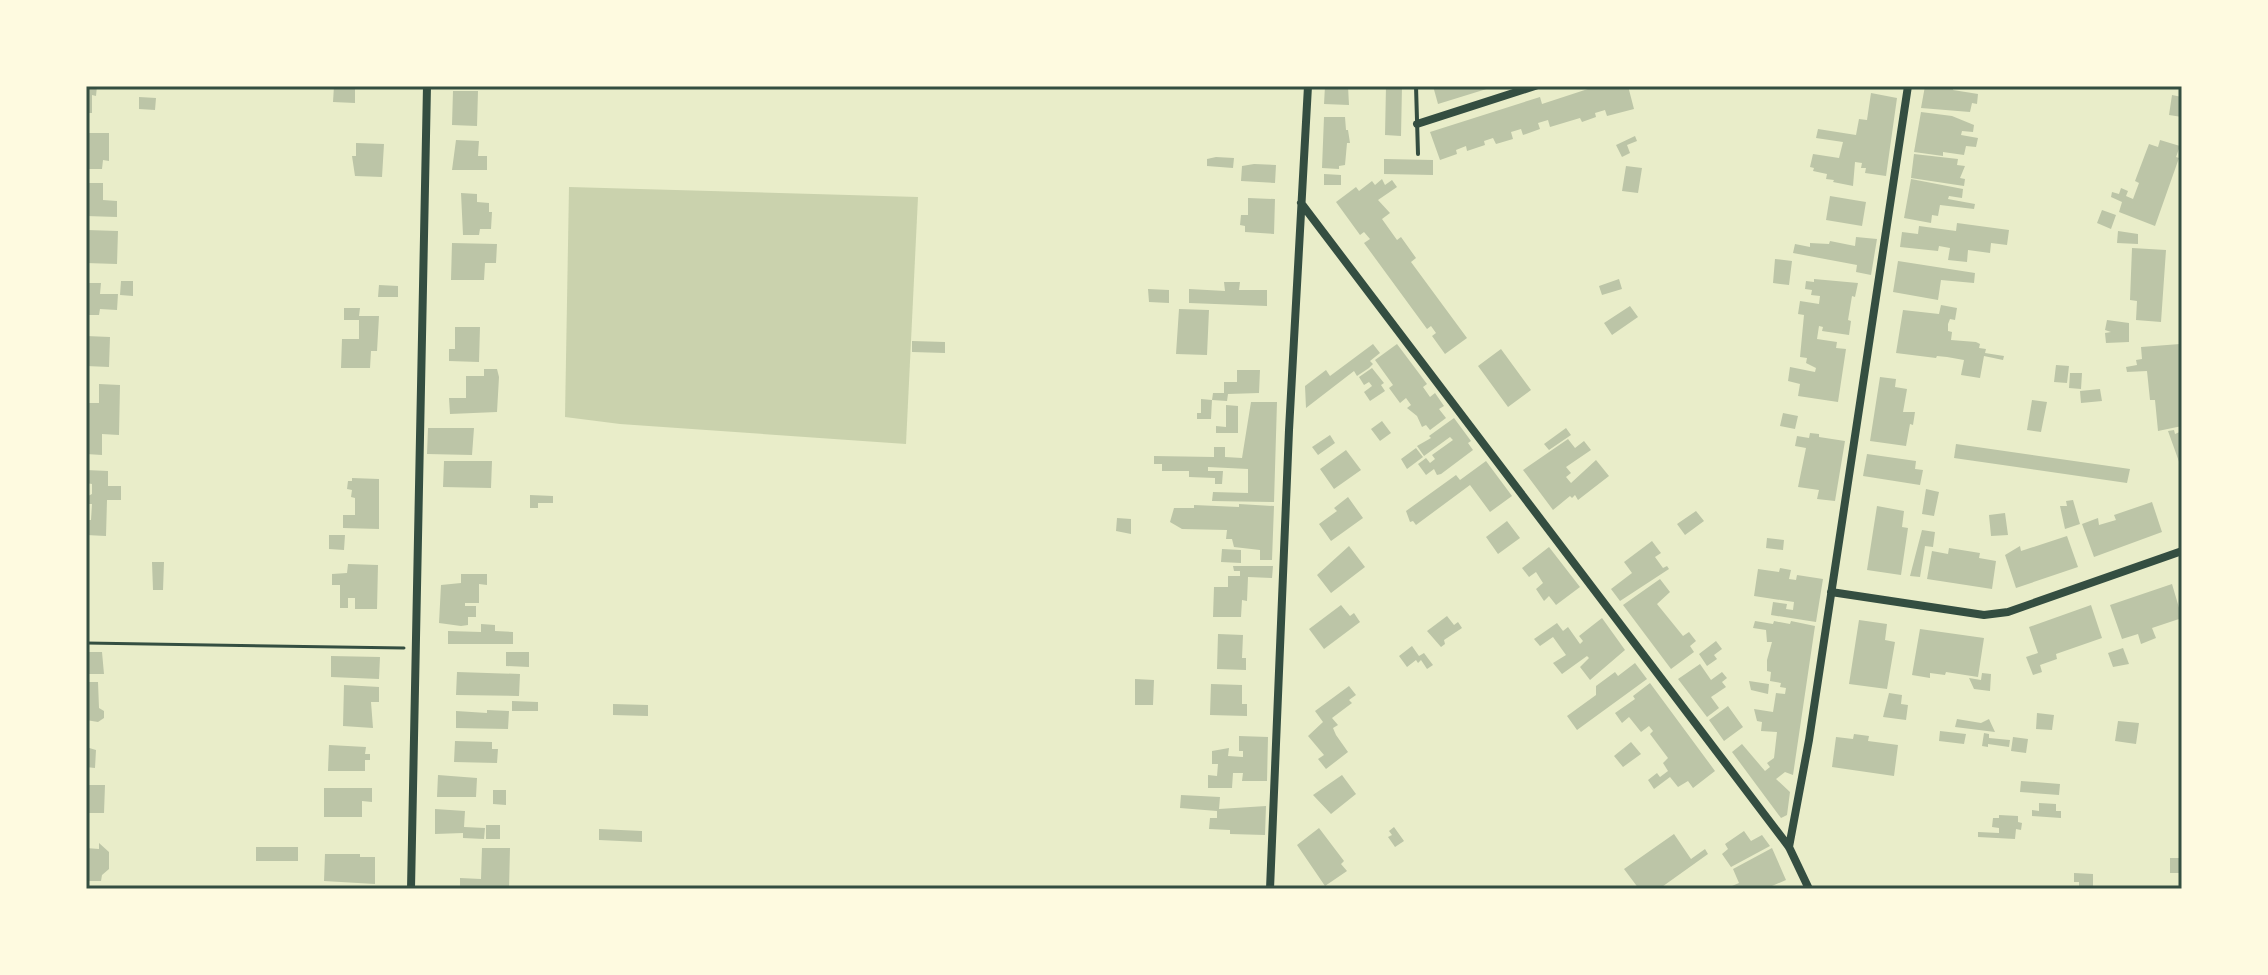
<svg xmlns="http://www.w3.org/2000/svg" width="2268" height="975" font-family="Jost,sans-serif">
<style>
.green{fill:#cad2ad}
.building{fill:#bcc5a7}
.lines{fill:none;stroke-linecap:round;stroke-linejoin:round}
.path{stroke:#344e41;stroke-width:3}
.service{stroke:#344e41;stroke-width:4}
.minor{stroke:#344e41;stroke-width:8}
.neatline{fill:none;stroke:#344e41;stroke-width:3}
</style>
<rect width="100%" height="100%" fill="#e9edc9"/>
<path class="green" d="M569,187L918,197L906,444L620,424L565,417Z"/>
<path class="building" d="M86,86H97L96,96L92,95V113H86Z
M334,86H355V103L333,102Z
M1325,86H1348L1349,105L1324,104Z
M1386,86H1402L1401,136L1385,135Z
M1433,86H1493V87L1438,104Z
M1597,86H1628L1634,109L1607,116L1605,110L1595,113L1596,117L1582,122L1580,118L1550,127L1548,120L1538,123L1540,129L1523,135L1521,129L1511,132L1513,139L1496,144L1493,138L1484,141L1485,145L1467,151L1466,146L1456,150L1457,154L1440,160L1430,132L1540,97L1542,104Z
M1925,86H1953V90L1978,94L1977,104L1972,103L1970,112L1921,108Z
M453,91H478L477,126L452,125Z
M1871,93L1897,98L1886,176L1865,173L1866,168H1861L1862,163L1855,162L1853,186L1833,182L1834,180L1826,179L1827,174L1813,171L1814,168L1810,167L1813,154L1839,158L1843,142L1816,138L1818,129L1856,135L1859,119L1867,120Z
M2172,95L2182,97V117L2169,115Z
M139,97L156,98L155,110L139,109Z
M1921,112L1952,116L1974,125L1973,132L1962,131L1961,135L1978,138L1976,147L1966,146L1964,155L1943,152V156L1914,152Z
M1324,117H1345L1346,130H1348L1350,143H1347L1345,165L1339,166V169L1322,168Z
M86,133H109V161L103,160L102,169H86Z
M1635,136L1637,141L1627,145L1630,153L1622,157L1616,145Z
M456,140L479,141L478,156H487V170H452Z
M2160,140L2180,146L2176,157L2179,158L2155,226L2119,212L2122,202L2111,197L2112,192L2119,194L2121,188L2128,191L2126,196L2133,199L2139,183L2135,181L2149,144L2158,147Z
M356,143L384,144L382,177L355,176L352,156H356Z
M1914,154L1958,159L1957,165L1965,166L1960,178L1965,179L1964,186L1911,178Z
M1216,157L1234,158L1233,168L1207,166V159Z
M1384,159L1433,160V175L1384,174Z
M1254,164L1276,165L1275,183L1241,181L1242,166Z
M1626,166L1642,168L1638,193L1622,191Z
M1324,174L1341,175V185H1324Z
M1382,179L1385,185L1392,180L1397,187L1378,200L1390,213L1382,219L1397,240L1401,237L1416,258L1411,262L1467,338L1445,354L1432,336L1436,333L1431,326L1427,329L1364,243L1370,239L1364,232L1360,235L1336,202L1356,187L1359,191L1372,181L1375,185Z
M1911,179L1963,189L1962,198L1949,196L1948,199L1975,204L1974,209L1940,205L1938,216L1932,215L1931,223L1904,218Z
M86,183H103V200L117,201V217L86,216Z
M461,193L477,194V202L489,203V212H492L491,229H480L479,235H463Z
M1830,196L1866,202L1862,226L1826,220Z
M1248,198L1275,199L1274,234L1245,232V226L1240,225L1241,215H1248Z
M2102,210L2116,215L2111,229L2097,223Z
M1957,223L2009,230L2007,245L1991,243L1990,253L1968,250L1967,262L1948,260L1950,248L1939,246L1938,251L1900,247L1902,232L1918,234L1919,226L1956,231Z
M87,230L118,231L117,264L86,263Z
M2118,231L2138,234V244L2117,243Z
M1856,237L1877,239L1871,275L1856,272L1857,265L1793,253L1795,244L1810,247V243L1829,244L1830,241L1855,246Z
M452,243L497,244L496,263H485L484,280H451Z
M2132,248L2166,250L2161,322L2136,320L2137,301L2130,300Z
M1775,259L1792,261L1789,285L1773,283Z
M1898,261L1975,273L1974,283L1941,280L1938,300L1893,292Z
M1619,279L1622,289L1602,295L1599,286Z
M1814,279L1858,283L1855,297L1852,296L1848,320L1851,321L1849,335L1822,331L1823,327L1819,326L1817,339L1837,342L1836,348L1846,349L1838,402L1798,396L1800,384L1788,381L1790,367L1815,372L1816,368L1806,363L1807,358L1800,357L1804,315L1798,314L1800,301L1819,304L1820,296L1811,295L1812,290L1805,289L1806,281L1814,282Z
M121,281H133V296L120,295Z
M1224,282H1240L1239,290H1267V306L1189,303V289L1225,291Z
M86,283H101L100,294H118L117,310L100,309L99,315H86Z
M379,285L398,286V297H378Z
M1148,289L1169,290V303L1149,302Z
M1941,305L1957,308L1955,320L1950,319L1948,324V331L1952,332L1951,340L1976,342L1980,344L1979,348L1986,349L1985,353L2004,356L2003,360L1984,356L1980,378L1961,375L1964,360L1947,357L1937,356L1936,358L1896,353L1903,310L1939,314Z
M1630,306L1638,317L1612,335L1604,323Z
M344,308H360L359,316H379L377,351H371L370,368H341L342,339H359V320H344Z
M1179,309L1209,310L1207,355L1176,354Z
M2107,320L2129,323V342L2106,343L2105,333L2111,332L2105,330Z
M455,327H480L479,362L449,361V349H455Z
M86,336L110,337L109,367L86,366Z
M912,341L945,342V353L912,352Z
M1373,344L1380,353L1370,361L1373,364L1369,368L1357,376L1354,371L1306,408L1305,386L1326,370L1330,376Z
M1397,344L1427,384L1423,387L1430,397L1435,393L1444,406L1439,409L1446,418L1430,430L1426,425L1422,427L1417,416L1407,408L1411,405L1406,398L1400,403L1389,388L1393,385L1375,360Z
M2180,344L2182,426L2158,431L2155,400H2150L2147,371L2127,372L2126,367L2137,365L2136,360L2142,359L2141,347Z
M1501,349L1531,390L1508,407L1478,366Z
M2056,365L2069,366L2067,383L2054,382Z
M1372,368L1384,383L1381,385L1385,391L1370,401L1364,392L1372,386L1369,382L1364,385L1359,377Z
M484,369H497L499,377L497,412L450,414L449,398H466V376H484Z
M1237,370H1260L1259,393L1228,394L1227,401L1212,400L1213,393H1224V382H1237Z
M2070,373H2082L2081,389L2069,388Z
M1880,377L1896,379L1895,387L1907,389L1903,412H1915L1913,425L1910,424L1906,446L1870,441Z
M99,384L120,385L119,435L102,434V455L86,454V403H99Z
M2100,389L2102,401L2081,403L2080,391Z
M1201,399L1212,400L1211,419H1197V413H1201Z
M2032,400L2047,402L2041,432L2027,430Z
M1251,402H1277L1274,502L1212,501L1213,492L1248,493V469L1208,467V471H1223L1222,484H1215V478L1189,477V471H1162V464H1154V456L1214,457V447H1225V457L1242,458Z
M1226,405L1238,406V433H1216V426L1226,427Z
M1783,413L1798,416L1795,429L1780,426Z
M1454,418L1471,441L1468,443L1473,450L1441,474L1437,475L1434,469L1426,475L1418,464L1426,458L1430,463L1435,459L1432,455L1453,440L1450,437L1424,456L1417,446L1431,438L1429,436Z
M1382,421L1391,433L1380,441L1371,429Z
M428,428H474L472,455L427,454Z
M1566,428L1571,435L1549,450L1544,444Z
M2174,430L2175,434L2182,431V470L2168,431Z
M1810,433L1819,434V437L1845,441L1835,501L1817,499L1819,490L1798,487L1806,448L1795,446L1797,436L1809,438Z
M1330,435L1335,443L1318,455L1312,447Z
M1568,439L1575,448L1584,441L1591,450L1566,467L1571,473L1566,477L1571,483L1596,460L1609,476L1578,500L1575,495L1572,498L1570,496L1553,510L1523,470Z
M1956,444L2130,469L2127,483L1954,458Z
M1416,448L1423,457L1407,469L1401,459Z
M1346,450L1361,470L1334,489L1320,469Z
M1867,454L1916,461L1915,469L1923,470L1920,485L1863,476Z
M444,461H492L491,488L443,487Z
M1486,461L1512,496L1490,512L1470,485L1416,525L1413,521L1410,522L1406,511L1456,475L1460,480Z
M86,470L108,471V486H121V500H107L106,536L86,535V520H91L92,504H86V497L92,494V484L86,483Z
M352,478L379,479V529L343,528V515H355V498L351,497L352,490L347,489L348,481H352Z
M1926,489L1939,492L1934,516L1922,514Z
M530,495L553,496V503H538V508H530Z
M1348,497L1363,518L1331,541L1319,524L1337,511L1334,508Z
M2073,500L2080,524L2065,529L2060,506H2067L2066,501Z
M2152,502L2162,532L2094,557L2082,524L2098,518L2099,525L2116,520L2114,515Z
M1239,504L1274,506L1272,560H1260V550L1234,547L1232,539H1226L1227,530L1182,529L1170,522L1174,508H1194V505L1239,507Z
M1877,506L1904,511L1902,527L1908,528L1901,575L1867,570Z
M1696,511L1704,521L1685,535L1677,524Z
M2005,513L2008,535L1991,536L1989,515Z
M1117,518L1131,519V534L1116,531Z
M1507,521L1520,538L1498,554L1486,537Z
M1922,530L1935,532L1933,547L1925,546L1920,577L1910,576Z
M329,535H345L344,550L329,549Z
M2067,536L2078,567L2016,588L2005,555L2020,546L2021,551Z
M1767,538L1784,540L1783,550L1766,548Z
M1652,541L1661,553L1655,557L1663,568L1667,566L1669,569L1620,601L1611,589L1632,573L1624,562Z
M1349,546L1365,567L1331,593L1317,575Z
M1549,547L1580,587L1556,605L1549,596L1544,601L1536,589L1543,583L1536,572L1529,577L1522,568Z
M1949,548L1980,553L1979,558L1996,561L1992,589L1927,579L1932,551L1948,554Z
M1222,549L1241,550V563L1221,562Z
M152,562H164L163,590H153Z
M348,564L378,565L377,609H355V598H348V608H340V585H332V574L347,573Z
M1233,566H1273L1272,578L1248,577L1247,601L1242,600L1241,617H1213L1214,587H1228V576H1240V571H1234Z
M1780,568L1791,570L1789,579L1796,580L1797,575L1823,579L1816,622L1771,615L1773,602L1787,604L1786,609L1793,610L1794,602L1754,596L1758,569L1779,572Z
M461,574H487V585L479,584V603H465V606H476V617H468V625L461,626L439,623L441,585L461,583Z
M1660,579L1670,592L1657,604L1683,636L1689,632L1696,641L1690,646L1694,652L1671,669L1623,605Z
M2172,584L2182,618L2152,628L2156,638L2141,644L2138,634L2122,639L2110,605Z
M1341,605L1350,616L1354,613L1360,622L1324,649L1309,629Z
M2091,605L2102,638L2056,654L2057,659L2040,665L2042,672L2033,675L2026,657L2038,653L2029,627Z
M1447,616L1454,625L1458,622L1462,628L1444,640L1445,644L1441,647L1427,631Z
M1602,618L1625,650L1590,680L1580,667L1589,658L1587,656L1562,674L1553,663L1566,655L1553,637L1540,646L1534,639L1557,623L1563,631L1568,627L1580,644L1583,641L1579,636Z
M1859,620L1887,624L1885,640L1895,642L1887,689L1849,684Z
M1755,621L1773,624L1774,621L1790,624L1791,621L1815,626L1793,775L1785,772L1776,779L1790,792L1787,815L1781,818L1732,752L1742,744L1765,771L1770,767L1767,763L1774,758L1777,732L1761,731L1762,722L1757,721L1754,709L1773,712L1776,693L1785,694L1786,688L1780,687L1781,683L1770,681L1771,672L1767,671V660L1772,642H1767L1766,630L1753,628Z
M481,624L495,625V631L513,632V644H448V631L481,632Z
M1920,629L1984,638L1978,677L1946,672L1945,675L1930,673V678L1912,675Z
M1218,634L1243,635L1242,658H1246V670L1217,669Z
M1716,641L1722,649L1714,655L1717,659L1707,666L1699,654Z
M1412,646L1419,656L1424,653L1433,665L1427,669L1421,660L1418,663L1416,660L1407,667L1399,656Z
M2123,648L2129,664L2113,667L2108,653Z
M86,652H102L104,674H86Z
M506,652H529V667L506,666Z
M331,656L380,657L379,679L331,677Z
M1635,663L1647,679L1577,730L1567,716L1596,695V686L1615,672L1618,676Z
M1700,664L1711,680L1722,672L1727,678L1722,682L1726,687L1711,697L1719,708L1707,717L1678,679Z
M457,672L520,674L519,696L456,695Z
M1982,673L1991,674L1990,691L1974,689L1969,678L1981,680Z
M1135,679L1154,680L1153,705H1135Z
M1749,681L1769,684L1768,694L1751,690Z
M86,682H98L99,708L104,711V718L98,722L86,720Z
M1650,683L1715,771L1693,788L1688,781L1678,787L1670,777L1654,789L1648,780L1657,773L1660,777L1668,771L1663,763L1668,758L1650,734L1653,731L1649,726L1641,732L1629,717L1622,723L1615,713L1635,699L1633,696Z
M1211,684L1242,685V704H1247V716L1210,715Z
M344,685L379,687V702H371L373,728L343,726Z
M1349,686L1356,695L1349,700L1352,703L1332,718L1338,725L1333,728L1336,735L1348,752L1326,769L1318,759L1324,755L1308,736L1323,722L1315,711Z
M1889,693L1902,695L1901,704L1908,705L1906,720L1883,717Z
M512,701L538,702V711H512Z
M613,704L648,705V716L613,715Z
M1728,706L1743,727L1724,741L1709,720Z
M487,710L509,711L508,729L456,728V711L487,713Z
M2037,713L2054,715L2052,730L2036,729Z
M1957,719L1981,723L1989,719L1995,732L1955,727Z
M2118,721L2139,723L2136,744L2115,741Z
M1940,731L1966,734L1964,744L1939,741Z
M1984,733L1989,734V738L2010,740L2009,747L1988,744V747L1982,746Z
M1854,734L1869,736L1868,741L1898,745L1894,776L1832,767L1836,737L1853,739Z
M1239,736L1268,737L1267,781H1242L1243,773H1233L1232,788H1208V775L1217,776L1218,764H1212V751L1229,748L1228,756L1243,757V751H1239Z
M2013,737L2028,739L2026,753L2011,751Z
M455,741L492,742V749H498L497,763L454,762Z
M1631,742L1641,754L1623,767L1614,756Z
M329,745L366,747L365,754H370V760H365V771H328Z
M86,747L96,750L95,768L86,767Z
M438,775L477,778L476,797H437Z
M1342,775L1356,794L1331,814L1313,795Z
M2021,781L2060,784L2059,795L2020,792Z
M86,785H105L104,813H86Z
M324,788H372V802L362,801V817H324Z
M493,790H506V805L493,804Z
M1181,795L1220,797L1219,809L1266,806L1265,835L1230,834V830L1209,829L1210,818H1217V811L1180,808Z
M2039,803L2056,804V811H2061V818L2032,816V810L2039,811Z
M435,809L465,811L464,827L485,828L484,839L463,838V833L435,834Z
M1999,815L2018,816V822L2022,823L2021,830L2016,829L2015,839L1978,837V832L1999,833V828L1992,827L1993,818H1999Z
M486,825H500V839H486Z
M1394,827L1404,841L1395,847L1388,837L1392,835L1389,831Z
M1319,828L1344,861L1341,864L1347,871L1325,886L1297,845Z
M599,829L642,831V842L599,840Z
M1744,831L1751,841L1762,835L1770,846L1731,867L1722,854L1728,849L1725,844Z
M1674,834L1691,859L1705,849L1708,854L1659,889H1639L1624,869Z
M99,843L109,852V869L102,875L101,881H86V848L99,849Z
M256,847H298V861H256Z
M482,848H510L509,889H460V878L481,879Z
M1772,848L1786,880L1765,889H1725L1739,883L1733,869Z
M325,854H360V857H375V884L324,881Z
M2170,858H2182V873H2170Z
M2074,873L2093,874V886H2079V882H2074Z"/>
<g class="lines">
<path class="path" d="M86,643L404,648"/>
<path class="service" d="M1416,86L1418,154"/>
<path class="minor" d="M1417,124L1535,86
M1301,203L1789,847L1809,889
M1831,592L1984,615L2008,612L2182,551
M1789,847L1809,740L1908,86
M411,889L427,86
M1270,889L1289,430L1308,86"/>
</g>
<rect width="2268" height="975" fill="none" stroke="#fefae0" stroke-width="176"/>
<rect x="88" y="88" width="2092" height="799" class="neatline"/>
</svg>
